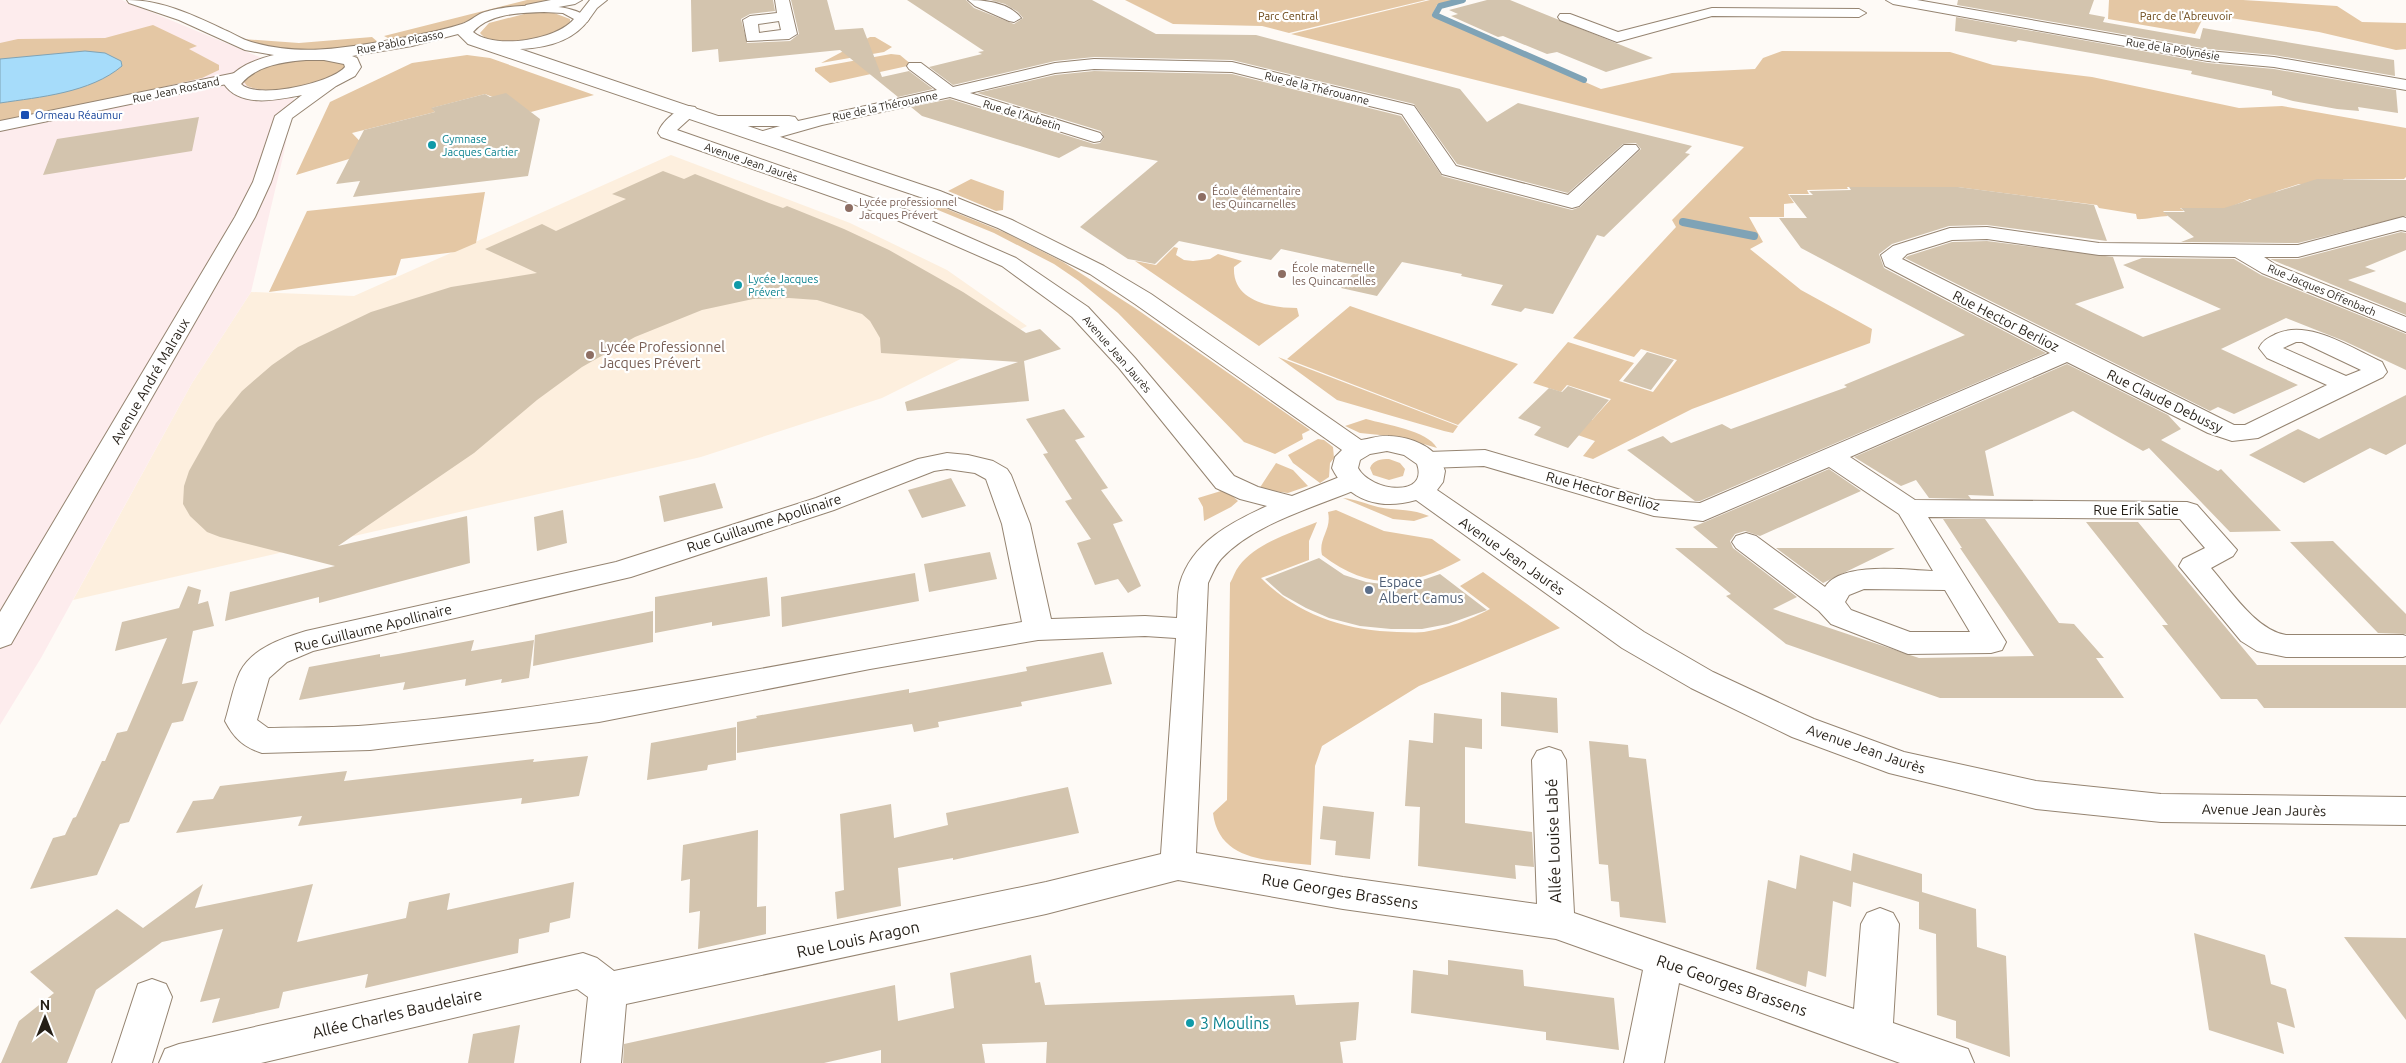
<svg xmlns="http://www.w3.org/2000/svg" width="2406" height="1063" font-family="Ubuntu,sans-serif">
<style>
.built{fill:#fdefde}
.industrial{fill:#fdeced}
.green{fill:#e4c7a4}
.water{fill:#a6dcfa;stroke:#7fa3b6}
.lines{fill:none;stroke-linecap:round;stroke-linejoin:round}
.stream-far1{stroke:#7fa3b6;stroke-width:6}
.stream{stroke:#7fa3b6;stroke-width:8}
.building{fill:#d3c4ae}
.minor-casing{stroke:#958471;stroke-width:2}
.tertiary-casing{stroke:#958471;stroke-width:2}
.minor{fill:#fff;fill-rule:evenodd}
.tertiary{fill:#fff;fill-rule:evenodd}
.transit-dot{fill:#1a4fb4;stroke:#fff;stroke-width:2}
.culture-dot{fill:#0f9aa8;stroke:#fff;stroke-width:2}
.education-dot{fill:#8d6e63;stroke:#fff;stroke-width:2}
.service-dot{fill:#5c6f8a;stroke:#fff;stroke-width:2}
.labels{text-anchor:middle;stroke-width:4.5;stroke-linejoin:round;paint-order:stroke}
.far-park-label{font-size:11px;fill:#684514;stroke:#fff}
.far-street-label{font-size:11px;fill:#251f17;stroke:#fff}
.far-transit-label{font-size:11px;fill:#164399;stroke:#fff;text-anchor:start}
.far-culture-label{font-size:11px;fill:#0d838f;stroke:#fff;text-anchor:start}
.far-education-label{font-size:11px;fill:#785e54;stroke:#fff;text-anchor:start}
.street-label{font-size:14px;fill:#251f17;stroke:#fff}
.education-label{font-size:14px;fill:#785e54;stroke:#fff;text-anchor:start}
.service-label{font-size:14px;fill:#4e5e75;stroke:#fff;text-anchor:start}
.near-street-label{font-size:16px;fill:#251f17;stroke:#fff}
.near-culture-label{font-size:16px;fill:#0d838f;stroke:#fff;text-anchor:start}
</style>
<rect width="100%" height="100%" fill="#fefaf6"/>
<path class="built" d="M671,155L850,223L947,270L1027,326L882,398L701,457L73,600L192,383L251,292L354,296Z"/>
<path class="industrial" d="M0,0H122L298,73L285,148L251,292L192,383L41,658L0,725Z"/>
<path class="green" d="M527,0H567L478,17L442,31L394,41L384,36Z
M1125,0H1426L1289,33L1262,26L1173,24Z
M1430,0H1457L1437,5L1432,15L1601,89L1672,73L1755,69L1763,58L1782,51L1950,52L1993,65L2092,77L2239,108L2282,106L2406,128V177L2404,179H2343L2346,190L2299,184L2277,191L2257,202L2250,199L2220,211L2215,208H2180L2184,211H2163L2168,216C2160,216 2142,220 2137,219L2136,214L2099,208L2097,205L1957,187H1847L1848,189L1807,190L1809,194H1788L1794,203L1784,204V217H1749L1763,242L1750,249L1801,290L1872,329L1870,343L1692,409L1593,459L1583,456L1595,441L1572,433L1585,418L1592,420L1611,399L1567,385L1561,392L1533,383L1568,342L1634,363L1619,381L1653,392L1677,360L1641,349L1634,357L1573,338L1676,227L1672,220L1744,147L1291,34Z
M2109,0H2243L2337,6L2362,22L2406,23V49L2396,50L2319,32L2205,14L2195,34L2108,19Z
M528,13H554L570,19V23C558,39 493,51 480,33L489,23Z
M153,25L197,46L189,49L219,65V70L202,78L163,87L164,88L0,121V43L18,39L105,38Z
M372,37L379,43C341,48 277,58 243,39L299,43Z
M870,37H875L892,47L884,52L821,63Z
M891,54L900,55L912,65L830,83L815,71V68L819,67Z
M467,55L490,58L594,95L531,112L485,94L432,108L435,112L352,133L373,155L349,159L296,175L330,102L412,63Z
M316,57L346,64V69C329,87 269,96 247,86L244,82C257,60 294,60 316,57Z
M971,179L1004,191L1003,210L996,211L948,191Z
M485,192L476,243L455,252L401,259L396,275L269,292L307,211Z
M937,205L1006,233L1063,262L1135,308L1310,430L1302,434L1303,439L1275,454L1244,442L1118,313L1079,281L1054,264L994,233L933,208Z
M1174,247L1178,248L1176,255L1184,260L1193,261L1210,259L1218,254L1242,261L1234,267C1232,301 1271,308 1297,308L1299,316L1259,346L1135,261L1156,265Z
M1350,306L1518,364L1458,425L1287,359Z
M1278,357L1458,426L1453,433L1444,431L1337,400Z
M1366,419C1386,425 1427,430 1437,448L1400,437L1360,433L1345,426Z
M1318,439L1324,440L1333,447L1334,458L1330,463L1329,477L1320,483L1293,463L1288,455Z
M1389,459L1400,463L1405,469L1403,476L1389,480L1373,475L1370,468C1373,460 1381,459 1389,459Z
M1276,463L1293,470L1308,486L1288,493L1259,489Z
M1221,491L1228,492L1238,501L1231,507L1204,521L1203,507L1198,498Z
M1343,498C1355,499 1366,504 1378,507C1396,511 1410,508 1429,516L1414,521L1393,519Z
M1336,510L1384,531L1432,539L1461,560C1411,587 1370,592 1322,555C1318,538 1332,530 1328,512Z
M1317,522L1309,541V560L1261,578C1297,615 1347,631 1397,632C1406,632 1416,633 1424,632C1448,628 1469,620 1490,609L1460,586L1483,572L1560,628L1419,686L1322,746L1315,766L1311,865C1272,860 1219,863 1213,813L1227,800L1230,583C1233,578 1235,571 1239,566C1256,543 1291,533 1317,522Z"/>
<path class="water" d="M85,51L105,53L121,61L122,66C90,93 40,97 0,103V59Z"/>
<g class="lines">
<path class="stream-far1" d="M1463,0L1440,6L1435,15L1584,80"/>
<path class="stream" d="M1683,222L1754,236"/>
</g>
<path class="building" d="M691,0H773L775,11L750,14L741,19L747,43L790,41L799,34L791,0H827L835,30L863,28L882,77L909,71L933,89L898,97L840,50L719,62L718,49L692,52Z
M907,0H966L974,8L1014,24L1023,18L1018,12L1005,4L990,0H1092L1156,34L1256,35L1460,89L1487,122L1518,103L1692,146L1685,153L1690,154L1604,237L1597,235L1553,314L1525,308L1521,312L1491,305L1503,285L1461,276L1462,274L1402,262L1377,296L1341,288L1359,266L1281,249L1271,260L1179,241L1155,264L1128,259L1080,227L1158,161L1081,146L1059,158L922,116L911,107L950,99L1094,144L1100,143L1104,138L1101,131L977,93L1055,75L1094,71L1232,74L1401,116L1442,176L1572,210L1580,207L1641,149L1636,143L1623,144L1568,193L1457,164L1414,104L1232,60L1094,57L1055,61L953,85L929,67L982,54L978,52L984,51Z
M1487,0H1510L1653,58L1606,72L1557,52L1547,54L1503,36L1498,37L1451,16L1458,14L1449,10Z
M1958,0H2094L2089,14L2105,17L2103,22L2200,39L2203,28L2394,60L2395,76L2274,55L2208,49L1957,5Z
M1956,17L2208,63L2274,69L2396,90L2398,113L2358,107L2359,111L2337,109L2293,101L2272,95V91L2191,74L2192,71L2018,40L2016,42L1955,31Z
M506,93L540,119L528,176L353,197L360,181L336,184L364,130L435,112L431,108L485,94L490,97Z
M199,117L192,151L43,175L57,139Z
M663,171L684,179L695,174L769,203L783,208L787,206L844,229L889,250L963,292L1026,333L1040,329L1061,349L1024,361L1029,401L907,411L905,402L1018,362L881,353L880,338L870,321L862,314L817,300L789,298L753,299L702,310L635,337L582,367L537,400L474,453L338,546L467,516L470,563L319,603V597L225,621L230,592L335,566L220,537L207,532L190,516L183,504L184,486L189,471L216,423L242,391L272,365L298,347L371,312L451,287L537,273L485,249L542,224L556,231L626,199L612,194Z
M2317,179L2406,180V216L2298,243L2181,242L2194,237L2163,212H2185L2181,208H2224Z
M1849,187H1958L2094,205L2107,241L1987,225L1949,226L1892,244L1879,254L1884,268L2046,353L1700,501H1695L1627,450L1663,436L1671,443L1722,424L1731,429L1847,387L1844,385L1965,335L1801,248L1779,218H1807L1789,195H1813L1809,191L1851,190Z
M2401,232L2406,233V250L2365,267L2376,271L2348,280L2406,303V315L2270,259H2298Z
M1987,241L2113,257L2124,288L2075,304L2143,337L2221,309L2123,265L2142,258L2234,259L2261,275L2406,334V370L2344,341L2286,318L2221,349L2298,385L2234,414L2218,407L2210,411L1905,258L1908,256L1952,242Z
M1647,352L1674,360L1651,390L1623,381Z
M2067,364L2168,415L2181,429L2161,440L2218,471L2221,469L2281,531L2230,532L2149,448L2143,451L2073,411L1985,451L1994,496L1968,495L1971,499L1929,498L1916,480L1901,486L1854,457Z
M1568,386L1609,400L1568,448L1534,435L1541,427L1518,418L1549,388L1562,392Z
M2406,395V444L2386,455L2370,448L2304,483L2249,455L2298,429L2319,439Z
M1064,409L1085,437L1075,440L1108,488L1101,490L1123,521L1113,524L1141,586L1128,593L1118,579L1095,585L1077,543L1091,539L1065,501L1072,499L1043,454L1048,453L1026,419Z
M1829,469L1861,491L1760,536L1745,531L1735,534L1730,541L1733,548L1797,597L1773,609L1919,658L2034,656L1960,548H1962L1943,519H1985L2059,623L2074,624L2104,658H2096L2124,698H1940L1786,644L1726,596L1731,594L1675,548H1718L1693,527Z
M951,478L966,506L922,518L908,490Z
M715,483L723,508L664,522L659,496Z
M563,510L567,543L537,551L534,517Z
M2086,522H2138L2257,665H2406V708H2264L2257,699H2221L2162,625H2168Z
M2333,541L2406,614V634L2378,633L2290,542Z
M1776,548H1895L1823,583Z
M990,552L997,579L929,592L924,564Z
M1319,558L1344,575L1366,582L1390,585L1417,582L1440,574L1487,610L1448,624L1422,629H1391L1360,626L1329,618L1306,608L1283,595L1265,579Z
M915,573L919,601L782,627L781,597Z
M767,577L770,616L712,626V622L655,633V597Z
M188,586L201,590L198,604L208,601L214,626L193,631L182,684L198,681L183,721L172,723L129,822L120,824L97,875L30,889L53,838L65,835L73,818L76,817L102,761H105L117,733L127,731L167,638L115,651L122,622L179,608Z
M653,611V642L533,666L535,635Z
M474,640L471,651L534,640L529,678L501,683L502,679L465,686L466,679L403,690L405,682L299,700L309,667L380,654V657L398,654Z
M1103,652L1112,684L1021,702L1022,706L938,722L939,727L914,732L912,724L737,753V722L757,718L756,716L909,689V693L1027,671L1026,667Z
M1501,692L1557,698L1558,733L1501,726Z
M1434,713L1482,719V749L1465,747V823L1532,832L1534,867L1515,865L1516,879L1418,866L1420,807L1405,806L1409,740L1433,743Z
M736,727V760L708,765L707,770L647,780L651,743Z
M1589,741L1628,745L1629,757L1646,759L1666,923L1620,917L1619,902L1611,901L1608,865L1599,864Z
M588,756L579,796L521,804L522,798L298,826L302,816L176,833L193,801L213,799L220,786L347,771L344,781L534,759L533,762Z
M1068,787L1079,833L953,860V858L898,868L901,906L837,919L835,892L844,890L840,814L891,804L894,838L948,825L946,813Z
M1323,806L1374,812L1370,859L1335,855L1336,841L1320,839Z
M758,830L757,907L766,906V934L698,949L700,911L689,913L690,879L681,881L683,845Z
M1853,853L1922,874V892L1976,909L1977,947L2006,956L2010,1057L1956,1038V1021L1937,1015L1936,934L1919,929V902L1853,882L1851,907L1833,901L1826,977L1808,971L1806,987L1756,969L1768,880L1796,889L1800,855L1851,871Z
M574,882L570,918L550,923L549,932L519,939L518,953L365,988L368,974L283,992L279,1008L212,1023L220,998L200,1002L223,929L162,942L96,990L67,1063H1L19,1021L54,993L30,972L117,909L143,928L203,884L195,908L313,884L297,942L406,918L409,902L450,893L447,910Z
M2194,933L2265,955L2271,984L2286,989L2295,1028L2277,1022L2284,1054L2209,1030Z
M2344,937L2406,938V1020L2379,984Z
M1031,955L1035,983L1040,982L1045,1005L1294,995L1296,1005L1359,1002L1356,1040L1340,1042L1343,1063H1046L1047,1042L982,1044L985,1063H881V1050L824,1063H623L624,1044L895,985L898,1021L954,1008L950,973Z
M1448,960L1523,970L1524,986L1614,998L1619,1050L1546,1040V1032L1411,1013L1413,970L1448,975Z
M520,1025L514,1063H468L473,1034Z"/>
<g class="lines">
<g class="minor-casing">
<path id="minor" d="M551,0H582L575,4L531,12L524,8L526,5Z
M590,0H607L597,8L587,22H577L575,19Z
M775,0H789L797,34L789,39L747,41L743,20L750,16L777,13ZM779,21L781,30L759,33L758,24Z
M968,0C985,0 1010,3 1021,18L1014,22L1009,21L975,6Z
M1886,0H1917L2208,51L2274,57L2406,80V90L2274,67L2208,61L1893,4Z
M1712,8L1859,9L1866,13L1859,17L1712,16L1617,42L1560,20L1558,17L1560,14H1570L1618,32Z
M1094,59L1232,62L1414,106L1456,166L1568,195L1624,145H1636L1639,149L1579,206L1572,208L1442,174L1402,114L1232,72L1094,69L1055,73L970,93L1100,133L1103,137L1100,141L1094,142L950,97L822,125L762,142L756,141L753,137L756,133L780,126H714L708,125L705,121L708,117L714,116H789L795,117L798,121L937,90L909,69L907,66L909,63H921L953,87L1055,63Z
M235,73L241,75L243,78L241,81L0,131V121Z
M689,106L695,107L698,111L677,130L904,209L1016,258L1088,307L1135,358L1234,476L1258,487L1292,496L1342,476L1351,474L1360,476L1364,482L1360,488C1316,507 1254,523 1221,559C1215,566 1212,575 1208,583L1196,853L1343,877L1537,904L1532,760L1537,751L1549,747L1561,751L1566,760L1574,913L1854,1009L1861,924L1867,913L1880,908L1893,913L1899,924L1893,1023L1968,1049L1974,1063H1900L1679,983L1664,1063H1624L1643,970L1556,939L1343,909L1178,880L1046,914L626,1004L621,1063H581L588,997L577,989L261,1063H159L165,1049L179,1044L583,953L597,958L614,971L1046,882L1161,854L1176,638L1145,636L1038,640L870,669L599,722L370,750L262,753C243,747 234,738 225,721C230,705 233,687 240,672C252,648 283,638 306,631L616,562L816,498L918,459L947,453L968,455L993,461L1007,469L1011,475L1030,524L1051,619L1145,616L1177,618C1178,607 1177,593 1180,583C1192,542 1232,522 1267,506L1240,499L1216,488L1119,368L1072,317L1002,266L890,217L661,137L658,133C662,121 677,109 689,106ZM947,469L975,473L986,479L1002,524L1022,622C805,658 590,707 371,725C337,728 302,727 268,728L257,720L269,678L287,662L313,651L631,577L834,510L934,471Z
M2403,217L2406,218V231L2401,230L2298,257H2264L2276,265L2406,317V332L2262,273L2235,257L2099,255L1987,239L1952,240L1907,254L1902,259L2234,425H2245L2327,385L2267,358L2259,348C2263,340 2268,338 2276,334C2309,319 2351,348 2382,362L2387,372L2383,377L2258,438L2232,441L2208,433L2067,362L1850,457L1915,500L2187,502L2197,505L2237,550L2233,556L2211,568C2231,591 2256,630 2286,635H2403L2406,636V656L2403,657H2286L2257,651L2241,641L2179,566L2183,559L2205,548L2180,519L1928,517L2006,642L2002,650L1991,653L1908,654L1831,624L1819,611L1736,548L1732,542L1736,536L1746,533L1756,536L1825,587C1841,561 1907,570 1933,571L1899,514L1829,467L1703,521L1654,516L1484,466L1428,468L1419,465L1415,460L1419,455L1428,452L1485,450L1655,500L1700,503L2050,353L1885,266L1881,255L1893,246L1950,228L1987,227L2099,243L2298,245ZM2296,342H2302L2361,370L2346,376L2283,348ZM1864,589L1945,590L1970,632H1910L1851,610L1845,602L1849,595Z
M152,979L166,984L172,997L152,1063H112L138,984Z"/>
</g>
<g class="tertiary-casing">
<path id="tertiary" d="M127,0C163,0 195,16 227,31C236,35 245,41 255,43C296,54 331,50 373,43C403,38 434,33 462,24C469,22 475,16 482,13C508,4 571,0 589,19C574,41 546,48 520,49L940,191L1012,220L1104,266L1151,294L1361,440C1370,439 1380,435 1389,436C1412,437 1438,447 1445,471L1443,482L1437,490L1644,632L1713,672L1814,719L1904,752L2036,781L2161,794L2406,797V825L2161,822L2036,809L1889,773L1792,737L1691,688L1622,648L1416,500C1382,510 1349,502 1332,468L1335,457L1342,450L1135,304L1090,274L998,228L926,199L468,44L458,34L412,46L352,56L357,58L361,67L355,76L336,86L292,118L271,182L255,217L11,644L0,648V612L235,217L253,182L275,116L302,95C277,100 240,108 224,84C236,67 254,60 274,55L245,50L179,20L129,3ZM544,12L563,13L574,19C557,40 494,50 473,32C489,13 521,13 544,12ZM306,60H324L344,64L345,67C332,83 256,100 241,84C257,65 283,62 306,60ZM1387,451L1404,455L1417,464C1429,498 1371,492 1358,468L1360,460L1370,454Z"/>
</g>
<use href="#minor" class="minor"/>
<use href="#tertiary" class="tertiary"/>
</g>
<rect class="transit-dot" x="20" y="110" width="10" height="10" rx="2.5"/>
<g class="culture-dot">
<circle cx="432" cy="145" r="5"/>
<circle cx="738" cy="285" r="5"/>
<circle cx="1190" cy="1023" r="5"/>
</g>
<g class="education-dot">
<circle cx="1202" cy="197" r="5"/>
<circle cx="849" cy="208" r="5"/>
<circle cx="1282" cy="274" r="5"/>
<circle cx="590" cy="355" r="5"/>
</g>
<circle class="service-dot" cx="1369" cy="590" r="5"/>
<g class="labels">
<g class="far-park-label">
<text x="1288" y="20">Parc Central</text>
<text x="2186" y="20">Parc de l'Abreuvoir</text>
</g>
<g class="far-street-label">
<text transform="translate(400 42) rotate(-11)" y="4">Rue Pablo Picasso</text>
<text transform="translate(2173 49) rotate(9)" y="4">Rue de la Polynésie</text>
<text transform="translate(1317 88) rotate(14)" y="4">Rue de la Thérouanne</text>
<text transform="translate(176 90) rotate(-12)" y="4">Rue Jean Rostand</text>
<text transform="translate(885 106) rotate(-12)" y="4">Rue de la Thérouanne</text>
<text transform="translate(1022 115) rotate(17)" y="4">Rue de l'Aubetin</text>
<text transform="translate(751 162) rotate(19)" y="4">Avenue Jean Jaurès</text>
<text transform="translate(2322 290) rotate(23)" y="4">Rue Jacques Offenbach</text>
<text transform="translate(1117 354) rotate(49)" y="4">Avenue Jean Jaurès</text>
</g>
<g class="far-transit-label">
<text x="35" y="119">Ormeau Réaumur</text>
</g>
<g class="far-culture-label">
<text x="442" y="143">Gymnase<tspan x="442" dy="13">Jacques Cartier</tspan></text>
<text x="748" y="283">Lycée Jacques<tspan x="748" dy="13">Prévert</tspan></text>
</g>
<g class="far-education-label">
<text x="1212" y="195">École élémentaire<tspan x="1212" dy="13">les Quincarnelles</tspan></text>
<text x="859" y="206">Lycée professionnel<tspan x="859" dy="13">Jacques Prévert</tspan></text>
<text x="1292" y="272">École maternelle<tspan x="1292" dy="13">les Quincarnelles</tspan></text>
</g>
<g class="street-label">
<text transform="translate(2006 321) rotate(27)" y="5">Rue Hector Berlioz</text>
<text transform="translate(150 381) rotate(-60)" y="5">Avenue André Malraux</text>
<text transform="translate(2165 401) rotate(26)" y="5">Rue Claude Debussy</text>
<text transform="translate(1603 491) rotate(15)" y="5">Rue Hector Berlioz</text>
<text x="2136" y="515">Rue Erik Satie</text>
<text transform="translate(764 523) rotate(-18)" y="5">Rue Guillaume Apollinaire</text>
<text transform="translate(1512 556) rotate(35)" y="5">Avenue Jean Jaurès</text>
<text transform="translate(373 628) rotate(-14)" y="5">Rue Guillaume Apollinaire</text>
<text transform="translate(1866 749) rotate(19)" y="5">Avenue Jean Jaurès</text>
<text transform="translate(2264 810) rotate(1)" y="5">Avenue Jean Jaurès</text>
</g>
<g class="education-label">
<text x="600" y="352">Lycée Professionnel<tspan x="600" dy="16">Jacques Prévert</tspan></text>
</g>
<g class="service-label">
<text x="1379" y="587">Espace<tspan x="1379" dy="16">Albert Camus</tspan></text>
</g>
<g class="near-street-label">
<text transform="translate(1553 841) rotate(-92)" y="6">Allée Louise Labé</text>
<text transform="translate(1340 891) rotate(9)" y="6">Rue Georges Brassens</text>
<text transform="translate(858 939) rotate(-12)" y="6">Rue Louis Aragon</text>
<text transform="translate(1732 985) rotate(19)" y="6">Rue Georges Brassens</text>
<text transform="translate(397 1013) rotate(-13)" y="6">Allée Charles Baudelaire</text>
</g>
<g class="near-culture-label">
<text x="1200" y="1029">3 Moulins</text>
</g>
</g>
<g transform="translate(45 1018)" stroke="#ffffff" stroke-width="4" paint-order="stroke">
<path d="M0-4L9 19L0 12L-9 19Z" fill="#251f17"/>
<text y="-8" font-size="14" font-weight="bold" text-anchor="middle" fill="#251f17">N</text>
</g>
</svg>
